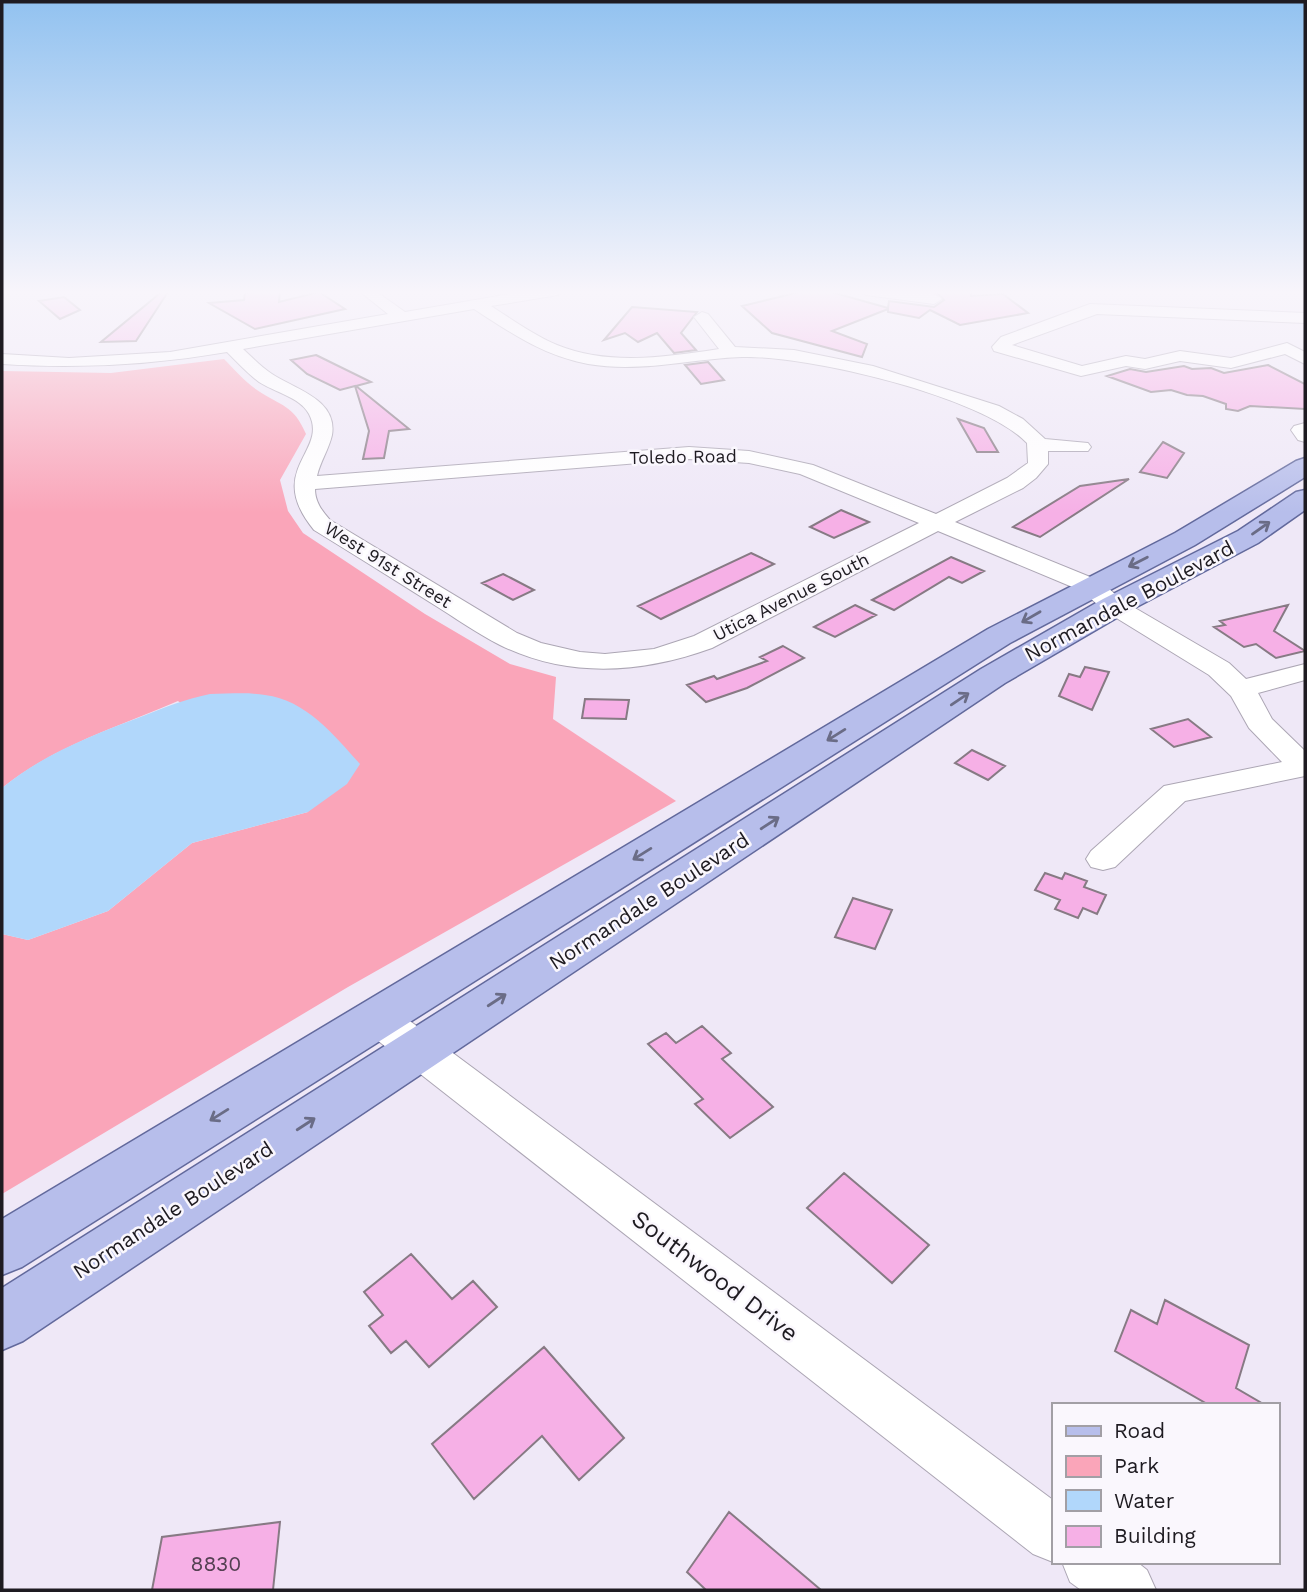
<svg xmlns="http://www.w3.org/2000/svg" width="1307" height="1592" font-family="'Work Sans',sans-serif">
<style>
.green{fill:#faa5b9}
.water{fill:#b1d7fb}
.building{fill:#f6b0e6;stroke:#877a84;stroke-width:2}
.lines{fill:none;stroke-linecap:round;stroke-linejoin:round}
.minor-casing{stroke:#aca6b4;stroke-width:2}
.major-casing{stroke:#62699c;stroke-width:3}
.minor{fill:#fff;fill-rule:evenodd}
.major{fill:#b7beeb;fill-rule:evenodd}
.oneway{stroke:#6a6c86}
.labels{text-anchor:middle;stroke-width:5;stroke-linejoin:round;paint-order:stroke}
.far-street-label{font-size:18px;fill:#1e1b21;stroke:#faf7fd}
.street-label{font-size:21px;fill:#1e1b21;stroke:#faf7fd}
.near-number-label{font-size:21px;fill:#544052}
.near-street-label{font-size:24px;fill:#1e1b21;stroke:#faf7fd}
</style>
<rect width="100%" height="100%" fill="#efe8f7"/>
<path class="green" d="M224,359C234,369 245,382 257,390C282,407 293,404 306,434L280,480L288,511L303,533L425,614L510,664L556,677L553,719L676,801L348,987L2,1194V934L28,940L108,911L192,843L308,812L178,701C118,727 54,746 2,788V371L111,373Z"/>
<path class="water" d="M210,694C228,694 247,692 265,695C306,700 334,735 360,764L347,784L308,812L192,843L108,911L28,940L2,934V788C43,754 93,735 143,716C168,706 183,700 210,694Z"/>
<path class="building" d="M164,290L168,292L136,341L101,342Z
M280,290L279,302L319,292L345,309L255,329L209,303L244,300L245,293Z
M808,290H824L888,308L889,301L934,307L944,300L937,293L926,290H971V296L1003,294L1028,313L960,325L930,310L919,318L888,312V309L832,331L867,344L862,357L772,333L742,306Z
M64,297L80,310L60,319L39,301Z
M632,307L697,312L681,333L696,350L674,353L657,333L638,342L625,333L604,340Z
M316,355L371,382L356,386L409,429L389,431L384,458L363,459L369,431L355,386L340,390L307,374L291,360Z
M708,362L724,380L701,384L685,365Z
M1268,365L1305,384V409L1250,406L1238,411L1226,409V404L1203,396L1187,395L1171,390L1151,392L1107,376L1130,369L1146,372L1184,366L1192,369L1211,368L1224,373Z
M958,419L984,428L998,452H977Z
M1163,442L1184,453L1167,478L1140,472Z
M1129,479L1040,537L1013,527L1080,486Z
M841,510L869,522L834,538L810,527Z
M751,553L774,564L661,619L638,606Z
M951,557L984,571L962,583L949,577L894,610L872,600Z
M503,574L511,578L534,590L513,600L482,583Z
M855,605L876,615L835,637L814,627Z
M1288,605L1274,631L1305,651L1276,658L1256,644L1244,647L1214,627L1225,625L1220,621Z
M783,646L804,658L747,688L706,702L687,685L714,676L717,679L767,661L760,657Z
M1085,667L1109,672L1092,710L1059,696L1069,674L1080,677Z
M585,699L629,700L626,719L582,718Z
M1188,719L1211,737L1174,747L1151,729Z
M972,750L1005,766L988,780L955,763Z
M1045,873L1062,879L1065,873L1087,881L1084,887L1106,895L1097,914L1083,908L1078,918L1055,909L1060,900L1035,890Z
M853,898L892,910L875,949L835,937Z
M702,1026L731,1053L722,1059L773,1107L730,1138L695,1104L703,1099L648,1044L666,1033L676,1043Z
M844,1173L929,1245L892,1283L807,1208Z
M411,1254L452,1299L473,1281L497,1307L429,1367L406,1341L391,1353L369,1326L383,1315L364,1292Z
M1165,1300L1249,1345L1236,1388L1265,1405H1209L1115,1351L1131,1310L1157,1324Z
M544,1347L624,1438L579,1480L542,1436L474,1499L432,1444Z
M729,1512L821,1590H706L687,1572Z
M280,1522L273,1590H152L162,1537Z"/>
<g class="lines">
<g class="minor-casing">
<path id="minor" d="M358,290H374L405,312L533,290H565L558,295L491,306C513,320 533,335 557,345C608,366 666,357 719,349L694,317L702,312L708,314L735,347L794,350L873,366L999,406L1023,419L1045,439L1088,443L1091,447L1088,451H1048V464L1036,478L1023,488L955,522L1100,581L1123,601L1229,663L1246,679L1305,664V680L1258,693L1272,719L1305,751V776L1185,801L1115,867L1103,870L1091,867L1086,859L1091,851L1164,786L1282,762L1249,728L1231,696L1209,675L1105,611L1082,591L938,531L712,648C643,673 569,679 500,645C478,634 457,619 436,606C396,581 355,555 314,530C264,469 329,452 309,414C300,397 274,392 259,382C247,373 237,362 227,352C152,365 78,369 2,364V354L69,358L170,352L388,314ZM474,309C511,333 544,356 588,364C641,373 689,359 742,357C807,355 982,396 1027,443L1028,463L1007,478L936,514L813,465L749,451L689,447L317,476C320,462 329,449 332,435C338,399 294,389 272,374C261,367 253,358 243,349ZM689,459L749,463L800,474L919,523L694,636L654,649L605,654L580,652L541,643L517,633L330,520C322,511 315,502 315,489Z
M858,290C877,289 929,287 942,299L934,304L866,295Z
M1090,304L1305,313V323L1097,314L1012,345L1082,366L1126,356L1145,359L1180,351L1231,358L1287,343L1305,352V364L1285,354L1231,368L1180,361L1145,369L1126,366L1081,376L994,351L992,347L1001,337Z
M1305,423V442L1298,440L1291,430L1294,426Z
M377,1003L391,1007L1053,1500V1562L1033,1554L363,1029L358,1018L363,1007Z
M1062,1562H1137L1147,1570L1156,1590H1081L1070,1582Z"/>
</g>
<g class="major-casing">
<path id="major" d="M1305,458V477L1195,545L1010,643L22,1267L2,1275V1219L988,629L1175,533L1296,461Z
M1305,490V510L1258,543L1125,613L1005,683L23,1341L2,1350V1288L981,669L1103,599L1238,531L1296,492Z"/>
</g>
<use href="#minor" class="minor"/>
<use href="#major" class="major"/>
</g>
<defs><path id="oneway-shaft" d="M-6 0H5M1.5-3L5.5 0L1.5 3" fill="none" stroke-width="1.6" stroke-linecap="round" stroke-linejoin="round" transform="scale(1.75)"/></defs>
<g class="oneway">
<use href="#oneway-shaft" transform="translate(1261 528) rotate(-35)"/>
<use href="#oneway-shaft" transform="translate(1138 562) rotate(153)"/>
<use href="#oneway-shaft" transform="translate(1031 617) rotate(150)"/>
<use href="#oneway-shaft" transform="translate(960 699) rotate(-34)"/>
<use href="#oneway-shaft" transform="translate(836 735) rotate(148)"/>
<use href="#oneway-shaft" transform="translate(770 823) rotate(-33)"/>
<use href="#oneway-shaft" transform="translate(642 854) rotate(148)"/>
<use href="#oneway-shaft" transform="translate(497 1000) rotate(-33)"/>
<use href="#oneway-shaft" transform="translate(219 1115) rotate(148)"/>
<use href="#oneway-shaft" transform="translate(306 1124) rotate(-33)"/>
</g>
<linearGradient id="sky" x2="0" y2="1"><stop stop-color="#92c2f0"/><stop offset="0.57" stop-color="#f8f5fb"/><stop offset="1" stop-color="#f8f5fb" stop-opacity="0"/></linearGradient>
<rect width="1307" height="513" fill="url(#sky)"/>
<g class="labels">
<g class="far-street-label">
<text transform="translate(683 457) rotate(-1)" y="6">Toledo Road</text>
<text transform="translate(388 565) rotate(32)" y="6">West 91st Street</text>
<text transform="translate(791 597) rotate(-27)" y="6">Utica Avenue South</text>
</g>
<g class="street-label">
<text transform="translate(1129 601) rotate(-28)" y="7">Normandale Boulevard</text>
<text transform="translate(649 901) rotate(-33)" y="7">Normandale Boulevard</text>
<text transform="translate(173 1210) rotate(-33)" y="7">Normandale Boulevard</text>
</g>
<g class="near-number-label">
<text x="216" y="1571">8830</text>
</g>
<g class="near-street-label">
<text transform="translate(715 1276) rotate(37)" y="8">Southwood Drive</text>
</g>
</g>
<rect width="1307" height="1592" fill="none" stroke="#1e1b21" stroke-width="7"/>
<rect x="1052" y="1403" width="228" height="161" fill="#faf7fd" stroke="#a29fa5" stroke-width="2"/>
<rect x="1066" y="1426" width="35" height="10" fill="#b7beeb" stroke="#a29fa5" stroke-width="2"/>
<text x="1114" y="1438" font-size="21" fill="#1e1b21">Road</text>
<rect x="1066" y="1456" width="35" height="21" fill="#faa5b9" stroke="#a29fa5" stroke-width="2"/>
<text x="1114" y="1473" font-size="21" fill="#1e1b21">Park</text>
<rect x="1066" y="1490" width="35" height="21" fill="#b1d7fb" stroke="#a29fa5" stroke-width="2"/>
<text x="1114" y="1508" font-size="21" fill="#1e1b21">Water</text>
<rect x="1066" y="1526" width="35" height="21" fill="#f6b0e6" stroke="#a29fa5" stroke-width="2"/>
<text x="1114" y="1543" font-size="21" fill="#1e1b21">Building</text>
</svg>
